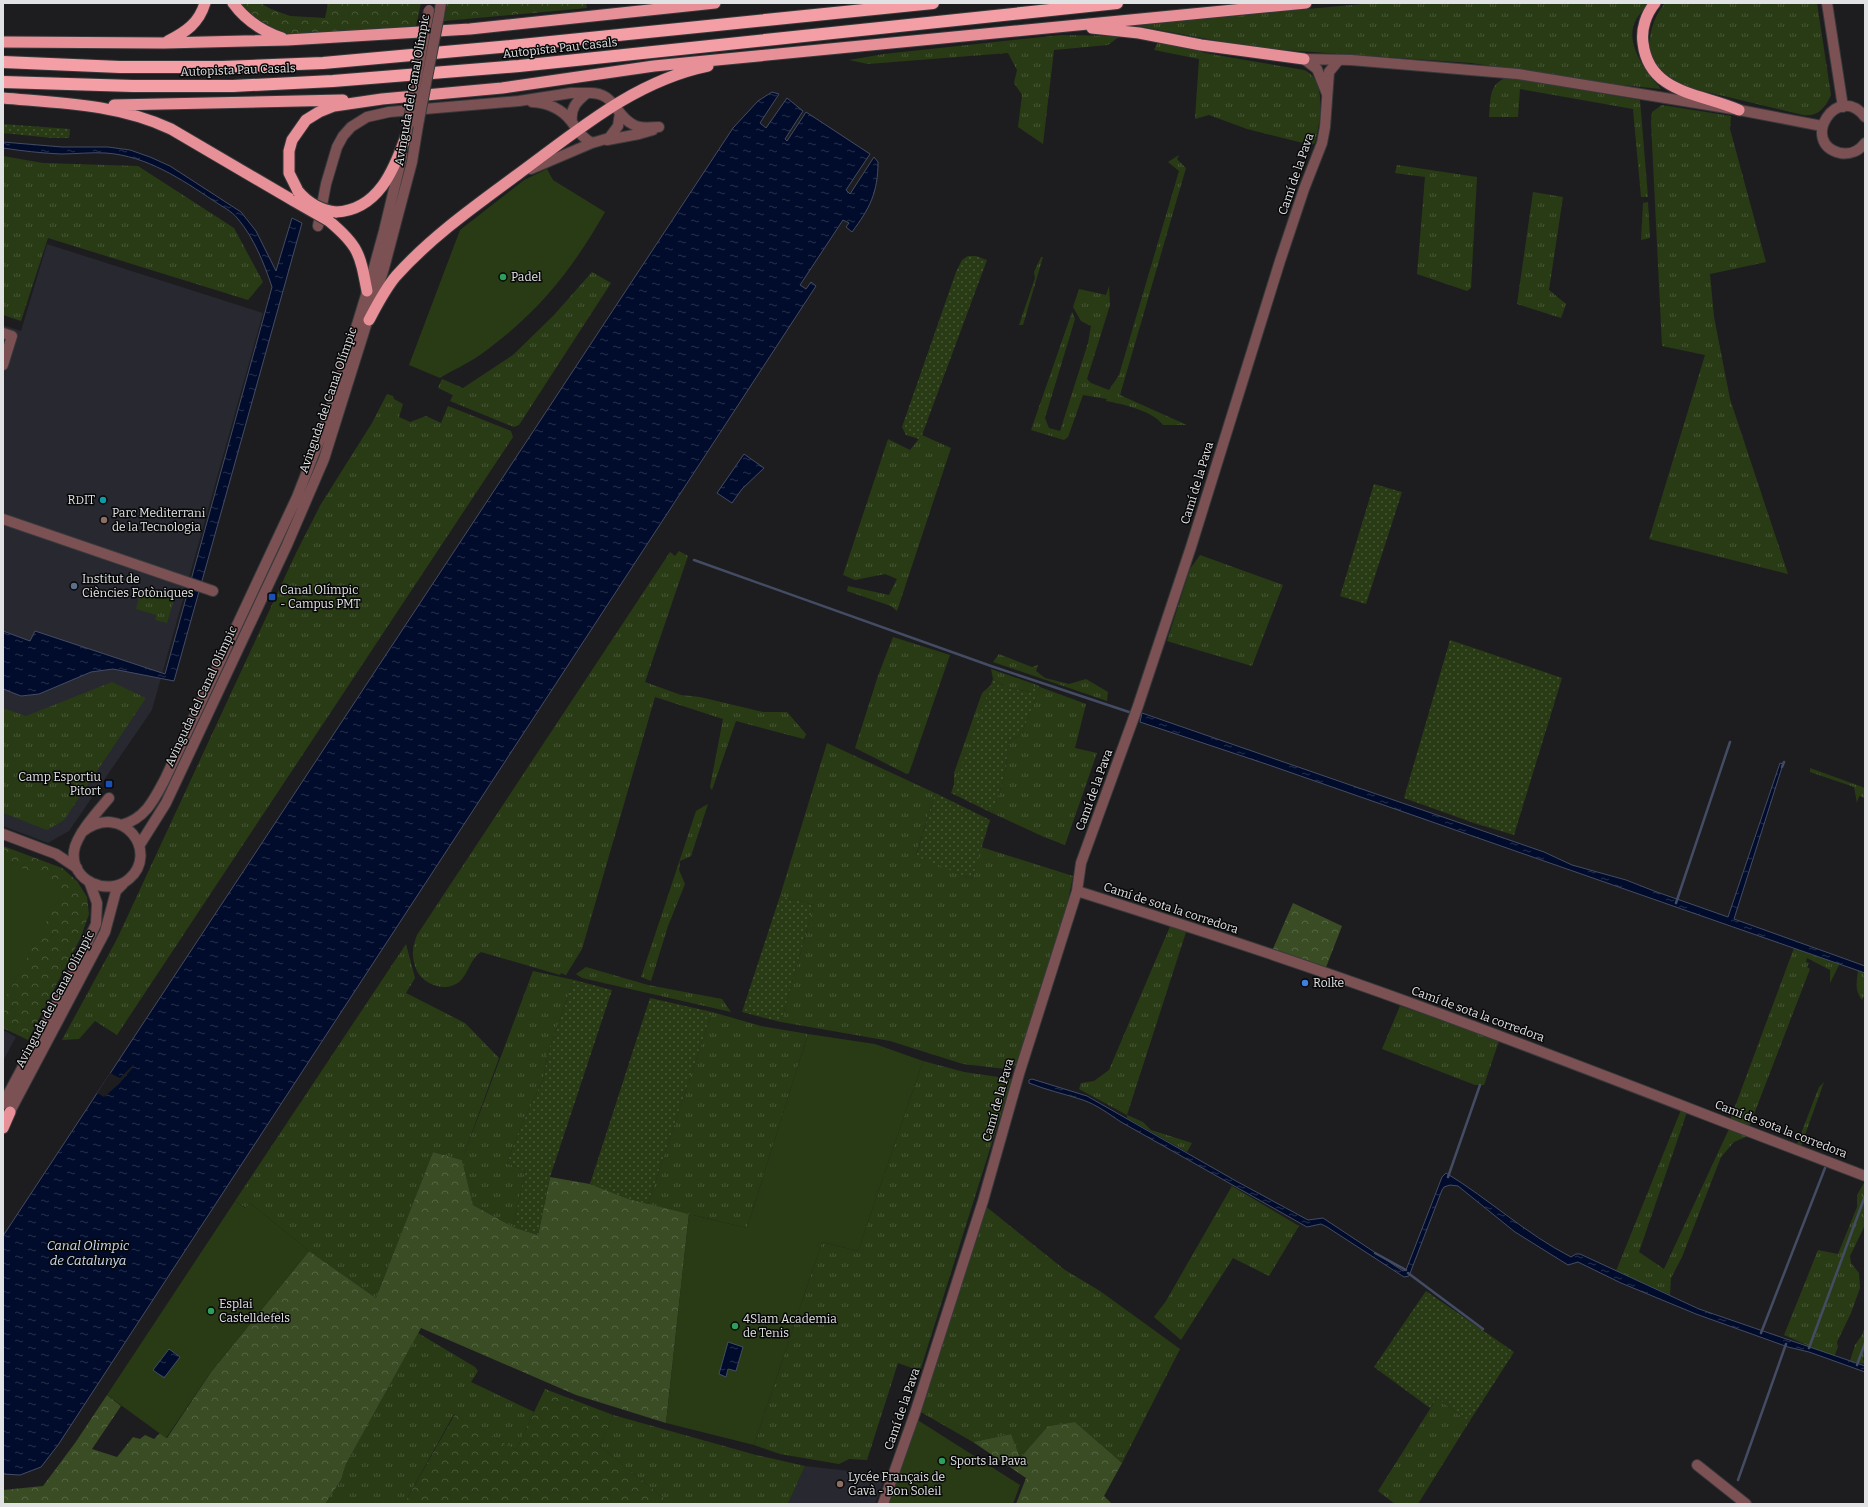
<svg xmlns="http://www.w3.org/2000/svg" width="1868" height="1507" font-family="Bitter,serif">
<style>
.built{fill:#272830}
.grass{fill:url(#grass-tufts)}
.forest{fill:url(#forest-crowns)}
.park{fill:url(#park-crowns)}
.garden{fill:url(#garden-dots)}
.pitch{fill:#293b15}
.water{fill:url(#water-ripples);stroke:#444c63}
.pier{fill:#1d1d20}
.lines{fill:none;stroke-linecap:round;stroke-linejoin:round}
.stream{stroke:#444c63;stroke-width:2.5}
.minor-casing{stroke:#38393b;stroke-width:12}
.tertiary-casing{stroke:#38393b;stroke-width:12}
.trunk-casing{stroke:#38393b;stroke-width:13}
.motorway-casing{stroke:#38393b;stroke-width:14}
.minor{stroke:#7c5154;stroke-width:10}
.tertiary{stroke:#7c5154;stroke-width:10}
.trunk{stroke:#e89098;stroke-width:11}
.motorway{stroke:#f49ea6;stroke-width:12}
.tertiary-bridge-casing{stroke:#38393b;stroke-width:12;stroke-linecap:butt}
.trunk-bridge-casing{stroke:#38393b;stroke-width:13;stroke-linecap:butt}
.tertiary-bridge{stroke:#7c5154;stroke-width:10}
.trunk-bridge{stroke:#e89098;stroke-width:11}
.leisure-dot{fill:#2e9e5b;stroke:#080809;stroke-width:1.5}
.culture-dot{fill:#0f9aa8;stroke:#080809;stroke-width:1.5}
.education-dot{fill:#8d6e63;stroke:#080809;stroke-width:1.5}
.service-dot{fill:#5c6f8a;stroke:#080809;stroke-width:1.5}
.transit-dot{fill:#1a4fb4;stroke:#080809;stroke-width:1.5}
.shop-dot{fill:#3f7fe0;stroke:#080809;stroke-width:1.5}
.labels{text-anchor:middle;stroke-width:3;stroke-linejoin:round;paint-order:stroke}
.street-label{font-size:12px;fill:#e1e2e4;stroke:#080809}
.poi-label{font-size:12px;fill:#e1e2e4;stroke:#080809;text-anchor:start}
.water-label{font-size:13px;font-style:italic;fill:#cdddf6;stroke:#080809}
</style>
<defs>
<pattern id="grass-tufts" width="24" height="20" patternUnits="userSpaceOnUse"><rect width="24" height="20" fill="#293b15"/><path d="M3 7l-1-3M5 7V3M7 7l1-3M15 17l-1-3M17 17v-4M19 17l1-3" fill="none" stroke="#485737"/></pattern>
<pattern id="forest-crowns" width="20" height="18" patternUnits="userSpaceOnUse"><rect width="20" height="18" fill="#394c23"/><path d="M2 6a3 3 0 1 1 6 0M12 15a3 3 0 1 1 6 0" fill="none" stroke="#556643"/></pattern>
<pattern id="park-crowns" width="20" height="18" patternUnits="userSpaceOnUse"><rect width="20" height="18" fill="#293b15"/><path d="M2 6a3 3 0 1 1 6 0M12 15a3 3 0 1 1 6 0" fill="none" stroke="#485737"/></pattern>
<pattern id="garden-dots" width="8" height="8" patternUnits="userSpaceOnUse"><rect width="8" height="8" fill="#293b15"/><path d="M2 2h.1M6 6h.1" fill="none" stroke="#485737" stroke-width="1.8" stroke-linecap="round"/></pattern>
<pattern id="water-ripples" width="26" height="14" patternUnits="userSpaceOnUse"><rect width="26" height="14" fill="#010c2c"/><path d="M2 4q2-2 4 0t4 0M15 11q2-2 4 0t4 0" fill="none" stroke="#262f4a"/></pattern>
</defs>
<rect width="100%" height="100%" fill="#1d1d20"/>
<path class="built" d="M47,244L263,313L152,710L69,831L48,843L3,826V325L21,331Z
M3,1030L16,1037L3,1061Z
M805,1466L886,1475L875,1504H788Z"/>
<path class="grass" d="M1373,3H1649C1645,8 1640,13 1637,18C1622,42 1646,71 1661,89L1612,84L1471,63L1256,48L1133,25Z
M1665,3H1817L1831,95C1825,108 1818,117 1803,115L1686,87C1672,80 1660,72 1653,59C1644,43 1654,15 1665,3Z
M1061,35L1120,36L1108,45L1054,50L1043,144L1018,127L1022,95L1014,83L1017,70L1008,53L868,64L849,60L884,54Z
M1158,42L1190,48L1205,53L1304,70C1328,80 1320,123 1315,143L1311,145L1247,129L1209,115L1195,119L1199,59L1154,50Z
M1507,77L1640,100L1648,197H1641L1633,109L1520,89L1518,117H1489C1491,98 1488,85 1507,77Z
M1662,105L1731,116L1730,129L1766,262L1710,274L1714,317L1730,399L1788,574L1649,539L1705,355L1662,346L1651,122L1652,112Z
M1179,155L1177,159L1186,168L1120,395L1187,425H1163C1153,411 1123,404 1106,401L1107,399L1083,395L1068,437L1064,440L1031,430L1072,312L1075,319L1045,418L1049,428L1060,431L1088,343L1091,326L1081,321L1073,307L1079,289L1106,295L1109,286L1110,305L1087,379L1091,383L1109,390L1119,375L1179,171L1168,162Z
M3,156L43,163L138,166L234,228L263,282L248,300L48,238L21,321L3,315Z
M1397,165L1477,177L1471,288L1467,291L1417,274L1425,177L1395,173Z
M1533,192L1563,197L1549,290L1566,304L1561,318L1517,304Z
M1648,202L1650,238L1641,240L1643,203Z
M1041,257H1043L1023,325H1019L1035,278L1034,272Z
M592,272L611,283L519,425L514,427L450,401L453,395L438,388L442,379L463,388L513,355L554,315Z
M387,394L393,396L394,399L403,404L399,417L410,422L426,416L441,423L448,406L511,431L513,437L117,1035L95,1021L79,1039L62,1040L117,939L296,553L321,504L372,423Z
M922,435L951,448L897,611L891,606L847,591L848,586L889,595L897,579L885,574L855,580L843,575L888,439L910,450Z
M679,551L688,556L645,682L681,695L700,697L763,712H787L806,734L804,739L736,721L712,790L710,787L723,719L655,697L582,949L566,975L561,973L560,975L481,952C471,958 469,971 462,979C449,994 425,986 417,971C411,957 412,948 417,935L670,552L675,556Z
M1200,555L1283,585L1252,666L1167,641L1190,569Z
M177,589L167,623L155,620L156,615L136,609L139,597Z
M893,637L950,655L909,773L907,774L855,748L878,676Z
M999,654L1032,667L1038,665L1036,671L1045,678L1069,684L1086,679L1108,692L1107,701L993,662Z
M991,669L1037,685L1031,692L1008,688L993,679Z
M112,682L146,698L64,820L47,830L3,813V708L26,716Z
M991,685L954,786V773L982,693Z
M1040,687L1086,704L1075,748L1097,753L1065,845L1044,837L992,813C1002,785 1008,773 1007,743L1022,733Z
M827,743L935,793L916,855L972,879L981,847L1073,876L1065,916L1019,1064L1006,1069L963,1064L890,1041L781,1022L814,905L780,896Z
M1810,768L1865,788V798L1859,796L1857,803L1854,787L1810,772Z
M708,804L691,856L680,861L679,870L685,884L668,926L651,981L641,977L696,811Z
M1171,924L1187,929L1127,1115L1143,1122L1151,1130L1192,1143L1187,1152L1127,1118V1115L1079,1089L1081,1083L1094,1081L1109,1070Z
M406,944L415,978L406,993L465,1023L499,1058L462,1160L533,971L574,980L548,1052L543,1080L521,1126L507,1163L525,1171L513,1227L473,1205L462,1160L433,1152L376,1298L309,1251L250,1203L246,1208L235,1201Z
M1794,948L1840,963L1830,983V970L1807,958L1806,962L1809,963L1807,967L1810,969L1749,1127L1730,1120Z
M586,967L648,985L722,999L731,1012L582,978L576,974Z
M1858,970L1865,972V994L1862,1000C1854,989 1857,982 1858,970Z
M1400,1006L1497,1039L1499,1041L1484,1085H1475L1382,1049Z
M712,1012L761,1026L808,1034L747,1228L648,1204Z
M923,1061L964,1072L1012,1079L920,1371L898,1363L867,1460L849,1459L839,1464L780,1454L754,1445L822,1242L858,1251Z
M1824,1082L1801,1146L1797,1144L1819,1087Z
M1681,1110L1687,1112L1639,1252L1664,1269L1729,1129L1748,1136L1734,1142L1721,1157L1682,1257L1671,1278L1670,1295L1616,1271Z
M1865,1181V1225L1850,1256L1851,1263L1859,1273L1860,1288L1851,1313L1837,1342L1838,1347L1834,1357L1784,1335L1818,1250L1838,1254L1857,1207V1195Z
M1232,1186L1299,1226L1269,1276L1233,1258L1181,1340L1154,1317L1166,1301Z
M984,1205L1065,1270L1100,1291L1180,1349L1122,1463L1075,1422L1048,1426L1019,1459L1011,1434L973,1442L919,1411Z
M1865,1326V1352L1863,1359L1865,1364L1850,1361L1855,1345L1862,1335Z
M418,1333L475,1367L478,1371L471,1382L534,1412L516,1450L454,1414L404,1504H325L341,1480L346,1464Z
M1437,1398L1469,1422L1418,1504H1395L1378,1491Z
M613,1415L756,1455L805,1466L788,1504H662L664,1498L600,1446Z"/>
<path class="forest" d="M1293,903L1342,926L1325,970L1272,951Z
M433,1152L462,1160L473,1205L513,1227L538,1235L550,1177L590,1184L629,1199L689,1214L666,1423L576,1395L421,1328L346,1464L341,1480L325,1504H3V1490L43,1486L75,1443L107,1395L121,1406L92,1449L117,1457L133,1437L140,1439L145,1435L154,1439L160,1433L167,1438L211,1372L309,1251L376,1298Z
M1075,1422L1122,1463L1104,1496L1112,1504H1016L1026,1478L973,1442L1011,1434L1020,1458L1048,1426Z"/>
<path class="park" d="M240,3H260L271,9L290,16L325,18L328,3H421L416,26L289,34C269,29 253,20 240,3Z
M447,3H586L587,8L444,21Z
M3,846L62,868L77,881L87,897L89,914L81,937L28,1040L3,1028Z
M545,1389L613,1415L600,1446L664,1498L662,1504H404L455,1414L516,1450Z"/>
<path class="garden" d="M3,124L70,129L69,138H52L3,133Z
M968,256H976L987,260L922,435L919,439L906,435L902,427L956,272L962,260Z
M1374,484L1402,492L1366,604L1340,596Z
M1450,640L1562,678L1514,835L1474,823L1404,798Z
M993,679L1008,688L1030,692L1037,685L1040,687L1022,733L1007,743C1008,773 1002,785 992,813L951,793Z
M935,793L990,820L972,879L916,856Z
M780,896L814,905L781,1022L742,1012Z
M574,980L612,990L550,1177L538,1235L513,1227L525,1171L507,1163L521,1126L543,1080L548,1052Z
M650,998L712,1012L648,1204L629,1199L590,1184Z
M1426,1291L1514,1352L1469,1422L1437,1398L1430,1408L1374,1367Z"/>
<path class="pitch" d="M547,169L553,180L605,212C571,272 536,315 480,355C467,364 453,370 440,378L409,365L460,230L524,180Z
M3,858L63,890L3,1003Z
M808,1034L875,1044L923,1061L858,1251L822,1242L754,1445L666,1423L689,1214L747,1228Z
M235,1201L245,1208L250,1203L309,1251L211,1372L166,1438L107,1395Z
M916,1419L1020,1485L1013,1504H889Z"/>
<path class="water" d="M772,92L779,94L760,123L766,128L787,98L803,111L785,139L787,141L806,112L870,154L846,190L850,194L874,157L878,162C878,192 870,208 852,232L846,227L849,223L843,220L800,285L806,289L811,282L816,286L58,1445L41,1467L20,1475L3,1474V1236L733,128L758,101Z
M3,142L62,147H108L130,150L150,157L170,166L241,212L256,231L276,271L292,218L302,223L174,681L113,669L91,672L39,694L21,696L3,689V631L30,641L35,631L165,674L272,287C264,263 254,238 238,219C232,211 221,206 214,201C181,179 147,156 106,153C91,152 76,154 61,154C41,153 22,151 3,148Z
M744,454L764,468L742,489L732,503L717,493Z
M1142,713L1544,852L1572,865L1626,880L1654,891L1728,917L1780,763L1783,764L1734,919L1865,966V973L1269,765L1140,722Z
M1032,1079L1087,1096L1236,1181L1308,1220L1323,1218L1403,1271L1406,1270L1442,1177L1446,1173C1489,1199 1526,1234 1571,1257L1576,1254H1580L1699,1309L1865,1366V1372L1809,1352L1788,1347L1696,1314L1621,1283L1578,1262L1568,1265L1515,1232L1458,1186L1450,1185L1444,1187L1442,1190L1409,1276L1404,1277L1327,1227L1321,1224L1307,1227L1121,1122C1109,1114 1097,1105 1083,1100C1065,1094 1046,1090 1029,1083V1080Z
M728,1342L743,1347L736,1371L728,1369L726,1377L719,1374Z
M169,1349L180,1357L164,1378L153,1370Z"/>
<path class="pier" d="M133,1065L134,1066L119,1084L104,1097L97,1093L110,1073L120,1078Z"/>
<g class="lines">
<path class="stream" d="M694,560L991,666L1132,713
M1782,767L1784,762
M1676,903L1730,742
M1448,1177L1480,1085
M1375,1253L1406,1270
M1408,1273L1483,1329
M1761,1333L1825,1168
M1809,1348L1865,1196
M1857,1365L1865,1343
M1738,1480L1786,1344"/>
<g class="minor-casing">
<path id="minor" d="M1827,3L1843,107
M532,102C548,103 561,108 571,121C578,130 581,137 592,143
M572,122C570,108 577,101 587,93C616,91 614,116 634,125C641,129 651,127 659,127
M607,140L639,134L653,130
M531,169L592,143L609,138L618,126L620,113
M318,226L326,184L337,147L343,136L351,127L367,117L389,112L519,101L571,93H587
M3,333L12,336L3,365
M3,519L213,591
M3,834L56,854L77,868
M1077,891C1191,927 1304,964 1416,1005C1567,1060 1715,1119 1865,1176
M1697,1465L1746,1504
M883,1504L915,1413L983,1201L1019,1074L1077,891L1081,863L1138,706L1191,547L1280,261L1304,189L1322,143L1325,127L1329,72L1338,61"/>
</g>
<g class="tertiary-casing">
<path id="tertiary" d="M439,15L441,3
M1304,59L1351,60L1518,74L1739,110L1822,126
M1304,59L1317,69L1327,94
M1865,117C1837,81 1799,143 1840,153C1850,155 1859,151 1865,143
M121,825C145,819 154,800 165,779L297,497L321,436L338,387L370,282L384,231L402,156
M82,832C123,800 160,853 129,879C108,897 70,881 74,851C76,835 98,811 109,798
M139,846L166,803L287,545L324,459L384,268L412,162L418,125
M3,1104L78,963L96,924L97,903L89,881
M6,1119L105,932L116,891L123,884"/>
</g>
<g class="trunk-casing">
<path id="trunk" d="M233,3C246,21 262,31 282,38
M1655,3C1646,14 1641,29 1643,43C1649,94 1701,93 1739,110
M1092,28L1139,33L1201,45L1304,59
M168,41C186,32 199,23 205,3
M3,42L164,43L287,40L470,29L715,3
M3,98C60,103 118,104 171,129L294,201
M114,105L343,100
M298,191L289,173V151L292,140L306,120L319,112L334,106L382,99L502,88L654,66L1306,3
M336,212C378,210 394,170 406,136
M329,221C359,246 360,254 367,291
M369,320C377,305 385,289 396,276C431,237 475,206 517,175C576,132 634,81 708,66
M3,1128L10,1112"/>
</g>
<g class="motorway-casing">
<path id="motorway" d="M3,62L120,67H222L323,63L500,47L933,3
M3,82L133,86H233L333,81L519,66L1117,3"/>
</g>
<use href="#minor" class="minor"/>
<use href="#tertiary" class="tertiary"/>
<use href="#trunk" class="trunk"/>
<use href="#motorway" class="motorway"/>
<g class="tertiary-bridge-casing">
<path id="tertiary-bridge" d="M418,125L439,15
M406,136L429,10"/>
</g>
<g class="trunk-bridge-casing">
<path id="trunk-bridge" d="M298,191C308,203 320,210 336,212
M294,201L329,221"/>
</g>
<use href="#tertiary-bridge" class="tertiary-bridge"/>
<use href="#trunk-bridge" class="trunk-bridge"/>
</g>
<g class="leisure-dot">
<circle cx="503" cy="277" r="4"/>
<circle cx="211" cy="1311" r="4"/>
<circle cx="735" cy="1326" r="4"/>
<circle cx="942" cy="1461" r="4"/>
</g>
<circle class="culture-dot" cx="103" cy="500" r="4"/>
<g class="education-dot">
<circle cx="104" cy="520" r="4"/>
<circle cx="840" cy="1484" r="4"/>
</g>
<circle class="service-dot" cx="74" cy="586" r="4"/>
<g class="transit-dot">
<rect x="268" y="593" width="8" height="8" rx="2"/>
<rect x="105" y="780" width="8" height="8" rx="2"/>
</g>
<circle class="shop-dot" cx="1305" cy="983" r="4"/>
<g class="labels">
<g class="street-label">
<text transform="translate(560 48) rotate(-6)" y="4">Autopista Pau Casals</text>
<text transform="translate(238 70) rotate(-2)" y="4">Autopista Pau Casals</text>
<text transform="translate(412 90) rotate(-80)" y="4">Avinguda del Canal Olímpic</text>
<text transform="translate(1296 174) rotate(-71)" y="4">Camí de la Pava</text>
<text transform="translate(328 400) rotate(-71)" y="4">Avinguda del Canal Olímpic</text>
<text transform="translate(1197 483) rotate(-73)" y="4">Camí de la Pava</text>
<text transform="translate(201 696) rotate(-65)" y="4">Avinguda del Canal Olímpic</text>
<text transform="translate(1094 790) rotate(-70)" y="4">Camí de la Pava</text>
<text transform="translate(1171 908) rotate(18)" y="4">Camí de sota la corredora</text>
<text transform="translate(55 999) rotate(-62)" y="4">Avinguda del Canal Olímpic</text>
<text transform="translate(1478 1014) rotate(20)" y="4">Camí de sota la corredora</text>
<text transform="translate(998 1100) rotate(-74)" y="4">Camí de la Pava</text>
<text transform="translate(1781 1129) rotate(21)" y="4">Camí de sota la corredora</text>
<text transform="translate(902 1409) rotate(-71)" y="4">Camí de la Pava</text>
</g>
<g class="poi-label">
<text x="511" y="281">Padel</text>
<text x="95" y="504" text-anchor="end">RDIT</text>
<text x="112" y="517">Parc Mediterrani<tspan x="112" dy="14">de la Tecnologia</tspan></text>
<text x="82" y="583">Institut de<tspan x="82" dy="14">Ciències Fotòniques</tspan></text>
<text x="280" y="594">Canal Olímpic<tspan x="280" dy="14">- Campus PMT</tspan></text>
<text x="101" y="781" text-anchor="end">Camp Esportiu<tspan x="101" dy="14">Pitort</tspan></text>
<text x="1313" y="987">Rolke</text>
<text x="219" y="1308">Esplai<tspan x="219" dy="14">Castelldefels</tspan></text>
<text x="743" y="1323">4Slam Academia<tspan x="743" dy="14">de Tenis</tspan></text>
<text x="950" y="1465">Sports la Pava</text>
<text x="848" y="1481">Lycée Français de<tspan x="848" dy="14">Gavà - Bon Soleil</tspan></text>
</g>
<g class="water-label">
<text x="88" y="1250">Canal Olimpic<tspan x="88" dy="15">de Catalunya</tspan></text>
</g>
</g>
<rect width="1868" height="1507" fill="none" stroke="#e1e2e4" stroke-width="8"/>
</svg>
